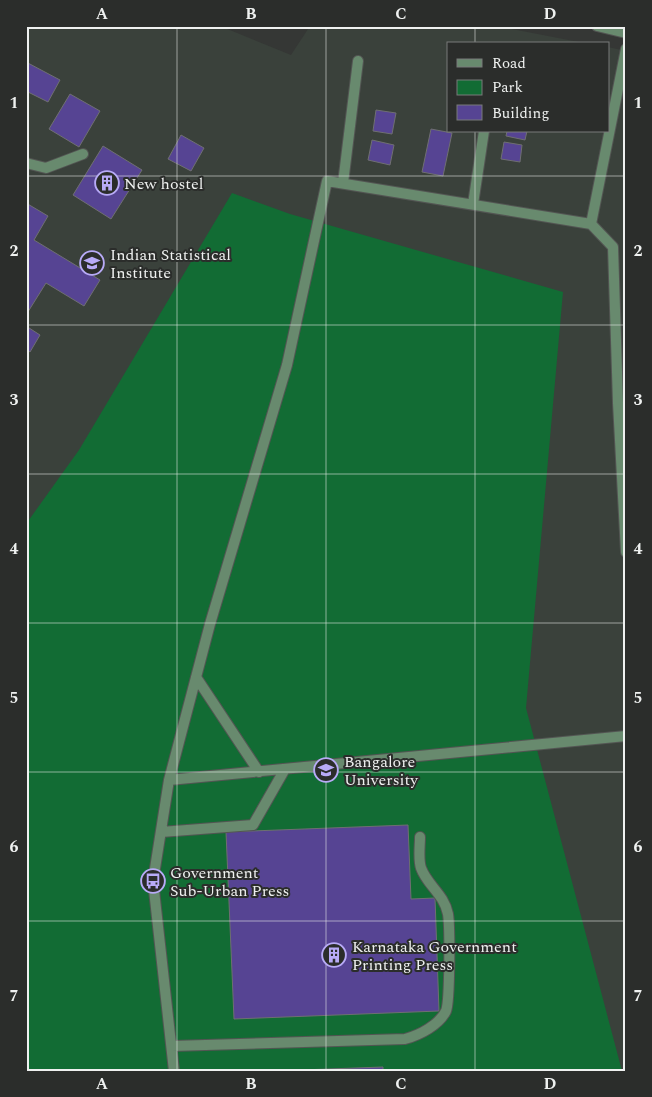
<svg xmlns="http://www.w3.org/2000/svg" width="652" height="1097" font-family="Spectral,serif">
<style>
.built{fill:#3a413b}
.green{fill:#126c34}
.building{fill:#564493;stroke:#6f6f72}
.lines{fill:none;stroke-linecap:round;stroke-linejoin:round}
.service-casing{stroke:#535553;stroke-width:12}
.minor-casing{stroke:#535553;stroke-width:12}
.service{stroke:#688a6e;stroke-width:10}
.minor{stroke:#688a6e;stroke-width:10}
.grid{fill:none;stroke:#eff1f0;stroke-width:1;stroke-opacity:0.55}
.labels{text-anchor:middle;stroke-width:4;stroke-linejoin:round;paint-order:stroke}
.poi-label{font-size:16px;fill:#eff1f0;stroke:#2b2d2b;text-anchor:start}
.neatline{fill:none;stroke:#eff1f0;stroke-width:2}
.grid-label{font-size:16px;text-anchor:middle;font-weight:bold;fill:#eff1f0}
</style>
<rect width="100%" height="100%" fill="#353735"/>
<path class="built" d="M26,26H220L291,55L310,26H497L589,44H448V131H608V47L626,51V1071H26Z"/>
<path class="green" d="M232,193L290,214L563,292L526,708L622,1071H26V524L79,450Z"/>
<path class="building" d="M26,62L60,80L48,102L26,91Z
M70,94L100,111L79,147L49,129Z
M376,110L396,113L392,134L373,131Z
M431,129L452,133L443,176L422,172Z
M507,131H527L525,140L506,136Z
M181,135L204,148L191,171L168,159Z
M372,140L394,145L390,165L368,160Z
M504,142L522,145L520,162L501,159Z
M103,146L142,170L111,219L73,195Z
M26,203L48,216L34,240L100,280L84,306L46,283L26,315Z
M26,326L40,335L30,352L26,349Z
M408,825L411,899L435,898L439,1011L234,1019L226,832Z
M383,1067V1071H273Z"/>
<g class="lines">
<g class="service-casing">
<path id="service" d="M26,163L46,168L83,154
M343,183L358,61
M473,204L484,131
M591,224L626,49
M196,677L259,772
M169,780L626,736
M161,832L253,825L285,769
M172,1046L405,1039C420,1035 439,1025 446,1011C450,1001 450,927 448,914C444,894 427,885 421,868C418,859 420,846 420,837
M174,1071L153,881L169,780L210,624L287,365L327,181L591,224L613,247L618,403L626,552"/>
</g>
<g class="minor-casing">
<path id="minor" d="M597,26L626,33"/>
</g>
<use href="#service" class="service"/>
<use href="#minor" class="minor"/>
</g>
<path class="grid" d="M177,26V1071M326,26V1071M475,26V44M475,131V1071M26,176H626M26,325H626M26,474H626M26,623H626M26,772H626M26,921H626"/>
<defs>
<g id="building-ring" transform="scale(1.25)"><circle r="9.5" fill="#2b2d2b" stroke="#b8abf7" stroke-width="1.5"/><path d="M-4-6H4V6H1V3H-1V6H-4ZM-2.5-4.3h1.7v1.8h-1.7ZM.8-4.3h1.7v1.8H.8ZM-2.5-1h1.7V.8h-1.7ZM.8-1h1.7V.8H.8Z" fill="#b8abf7"/></g>
<g id="university-ring" transform="scale(1.25)"><circle r="9.5" fill="#2b2d2b" stroke="#b8abf7" stroke-width="1.5"/><path d="M0-5L7-2L0 1L-7-2ZM-4 1L0 2.5L4 1V4Q0 6-4 4Z" fill="#b8abf7"/></g>
<g id="bus-ring" transform="scale(1.25)"><circle r="9.5" fill="#2b2d2b" stroke="#b8abf7" stroke-width="1.5"/><path d="M-5-6H5V4H4V6H2V4H-2V6H-4V4H-5ZM-3.5-4V0h7V-4ZM-3.5 1.2v1.5H-2V1.2ZM2 1.2v1.5H3.5V1.2Z" fill="#b8abf7"/></g>
</defs>
<g fill-rule="evenodd">
<use href="#building-ring" x="107" y="183"/>
<use href="#university-ring" x="92" y="263"/>
<use href="#university-ring" x="326" y="770"/>
<use href="#bus-ring" x="153" y="881"/>
<use href="#building-ring" x="334" y="955"/>
</g>
<g class="labels">
<g class="poi-label">
<text x="124" y="189">New hostel</text>
<text x="110" y="260">Indian Statistical<tspan x="110" dy="18">Institute</tspan></text>
<text x="344" y="767">Bangalore<tspan x="344" dy="18">University</tspan></text>
<text x="170" y="878">Government<tspan x="170" dy="18">Sub-Urban Press</tspan></text>
<text x="352" y="952">Karnataka Government<tspan x="352" dy="18">Printing Press</tspan></text>
</g>
</g>
<rect width="652" height="1097" fill="none" stroke="#2b2d2b" stroke-width="55"/>
<rect x="447" y="42" width="162" height="90" fill="#2b2d2b" stroke="#797b7a"/>
<rect x="457" y="59" width="25" height="8" fill="#688a6e" stroke="#797b7a"/>
<text x="492" y="68" font-size="15" fill="#eff1f0">Road</text>
<rect x="457" y="80" width="25" height="15" fill="#126c34" stroke="#797b7a"/>
<text x="492" y="92" font-size="15" fill="#eff1f0">Park</text>
<rect x="457" y="105" width="25" height="15" fill="#564493" stroke="#797b7a"/>
<text x="492" y="118" font-size="15" fill="#eff1f0">Building</text>
<rect x="28" y="28" width="596" height="1042" class="neatline"/>
<g class="grid-label">
<text x="102" y="19">A</text>
<text x="251" y="19">B</text>
<text x="401" y="19">C</text>
<text x="550" y="19">D</text>
<text x="14" y="108">1</text>
<text x="638" y="108">1</text>
<text x="14" y="256">2</text>
<text x="638" y="256">2</text>
<text x="14" y="405">3</text>
<text x="638" y="405">3</text>
<text x="14" y="554">4</text>
<text x="638" y="554">4</text>
<text x="14" y="703">5</text>
<text x="638" y="703">5</text>
<text x="14" y="852">6</text>
<text x="638" y="852">6</text>
<text x="14" y="1001">7</text>
<text x="638" y="1001">7</text>
<text x="102" y="1089">A</text>
<text x="251" y="1089">B</text>
<text x="401" y="1089">C</text>
<text x="550" y="1089">D</text>
</g>
</svg>
